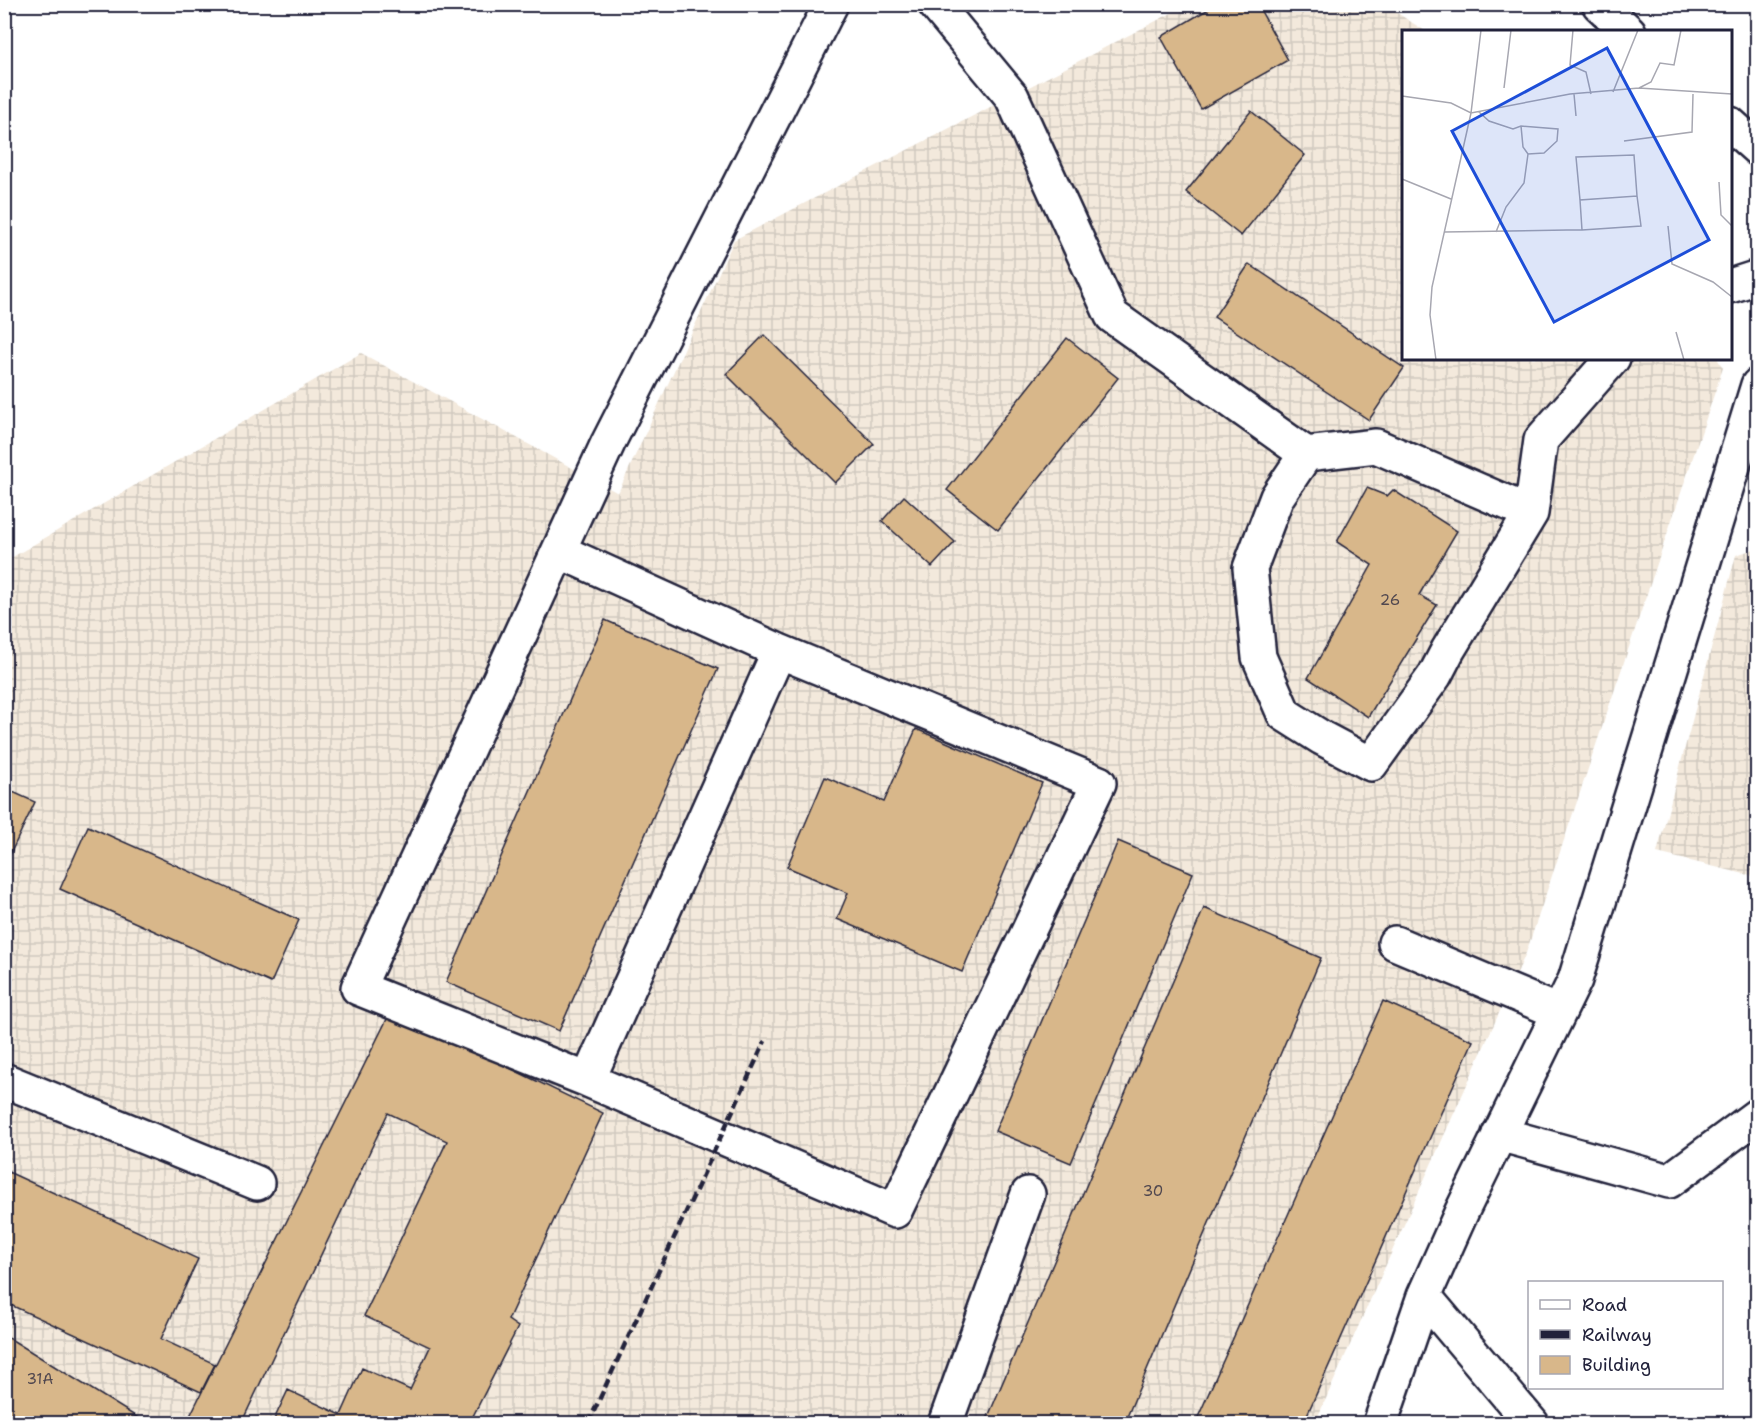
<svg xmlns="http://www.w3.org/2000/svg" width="1762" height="1428" font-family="'Shantell Sans',sans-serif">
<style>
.industrial{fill:url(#industrial-grid)}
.building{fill:#d8b78a;stroke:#22223b;stroke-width:1.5}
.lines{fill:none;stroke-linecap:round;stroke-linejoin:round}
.minor-casing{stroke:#22223b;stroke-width:38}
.minor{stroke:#fff;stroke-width:33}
.rail{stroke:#22223b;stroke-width:4.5;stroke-dasharray:9 4.5;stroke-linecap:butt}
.labels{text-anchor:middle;stroke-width:6;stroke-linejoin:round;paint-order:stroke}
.number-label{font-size:15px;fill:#50474f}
.inset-road{fill:none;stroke:#a7a7b1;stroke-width:1.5}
.view{fill:#1d4ed8;fill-opacity:0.15;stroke:#1d4ed8;stroke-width:3}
.inset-edge{fill:none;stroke:#22223b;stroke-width:3}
</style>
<defs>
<pattern id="industrial-grid" width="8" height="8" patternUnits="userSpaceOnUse" patternTransform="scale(1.5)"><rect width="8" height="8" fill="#f3e9dc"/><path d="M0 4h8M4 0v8" fill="none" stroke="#d0c8be"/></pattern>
</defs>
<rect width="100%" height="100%" fill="#fff"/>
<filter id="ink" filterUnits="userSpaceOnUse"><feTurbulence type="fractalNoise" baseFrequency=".0167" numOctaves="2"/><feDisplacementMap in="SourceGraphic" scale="12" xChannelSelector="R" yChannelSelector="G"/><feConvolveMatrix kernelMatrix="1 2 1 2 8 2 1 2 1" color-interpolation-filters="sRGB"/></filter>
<g filter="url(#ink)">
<path class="industrial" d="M1187,5H1385L1425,31L1404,32V358H1717L1723,368L1526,953L1315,1423H5L4,562L361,353L618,493L734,240Z
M1757,548H1758L1757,877L1657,853L1736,555Z"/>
<path class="building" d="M1217,4H1257L1288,60L1201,109L1161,37Z
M1251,111L1305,155L1241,236L1186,192Z
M1249,264L1404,368L1369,420L1214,317Z
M764,335L874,444L835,483L726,374Z
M1067,338L1118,378L998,530L947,490Z
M1367,488L1387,496L1393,490L1457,531L1419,595L1437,605L1368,717L1308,678L1372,565L1337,542Z
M904,496L955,542L932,567L882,521Z
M605,620L718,669L559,1031L446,982Z
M916,729L1042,783L962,972L837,919L848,893L787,867L825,777L884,802Z
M4,788L35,802L4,867Z
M88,826L299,920L271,983L60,889Z
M1118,841L1193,873L1071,1163L995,1131Z
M1204,908L1321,958L1124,1424H985Z
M1383,1001L1473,1041L1303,1424H1195Z
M391,1011L603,1113L508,1320L518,1327L469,1424H272L288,1390L341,1415L362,1368L410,1390L430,1347L364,1316L447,1141L388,1113L241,1424H186Z
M4,1170L198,1259L161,1339L215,1364L201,1392L4,1302Z
M4,1335L148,1424H4Z"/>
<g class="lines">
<g class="minor-casing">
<path id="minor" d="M935,4L1012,97L1112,316L1306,454
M1599,4L1629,32
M1730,124L1758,149
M1730,286L1758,277
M1531,513L1376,446L1306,454L1277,497L1250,568L1259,657L1284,714L1322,738L1371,764L1435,675L1448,650L1531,513L1541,440L1613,358
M559,551L779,651L588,1080L358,988L608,443L831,4
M1395,943L1559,1012
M4,1080L257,1183
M588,1080L895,1211L1099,783L779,651
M1499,1134L1669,1181L1758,1115
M1424,1296L1532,1424
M945,1424L1028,1194
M1380,1424L1424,1296L1462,1211L1575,980L1758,385"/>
</g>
<use href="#minor" class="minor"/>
<path class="rail" d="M588,1424L765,1041"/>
</g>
</g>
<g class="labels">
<g class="number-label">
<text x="1390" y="605">26</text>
<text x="1153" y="1196">30</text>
<text x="40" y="1384">31А</text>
</g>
</g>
<g transform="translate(1402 30)">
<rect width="330" height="330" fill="#fff"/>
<path class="inset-road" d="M171,0L168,35L184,42L189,64M102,58L109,0M237,58L249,52L258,33L272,35L279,0M211,62L236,0M172,64L174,86M0,66L49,73L69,83L168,64L237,58L330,64M77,82L87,91L111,99L119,96L156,99L155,111L142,123L126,124L121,117L119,96M222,111L290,102L291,64M0,149L49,169M317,152L319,185L330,196M178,170L174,127L232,125L235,166M266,196L270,234L311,252L330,267M42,202L165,200H180L239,196L235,166L178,170L180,200M94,202L104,177L122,153L126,124M274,302L282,330M34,330L28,285L30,257L69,83L79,0"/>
<path class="view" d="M205,18L307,210L152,292L50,101Z"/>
<rect width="330" height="330" class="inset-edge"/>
</g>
<rect width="1762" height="1428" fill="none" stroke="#fff" stroke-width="24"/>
<rect x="12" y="12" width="1738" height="1404" fill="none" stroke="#22223b" stroke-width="2" filter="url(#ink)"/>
<rect x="1528" y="1281" width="195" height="108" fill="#ffffff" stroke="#a7a7b1" stroke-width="1.5"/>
<rect x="1540" y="1300" width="30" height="9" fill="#ffffff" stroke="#a7a7b1" stroke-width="1.5"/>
<text x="1582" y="1311" font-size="18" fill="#22223b">Road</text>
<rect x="1540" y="1330" width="30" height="9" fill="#22223b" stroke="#a7a7b1" stroke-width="1.5"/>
<text x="1582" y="1341" font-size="18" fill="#22223b">Railway</text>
<rect x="1540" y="1356" width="30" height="18" fill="#d8b78a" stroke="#a7a7b1" stroke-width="1.5"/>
<text x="1582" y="1371" font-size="18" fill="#22223b">Building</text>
</svg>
